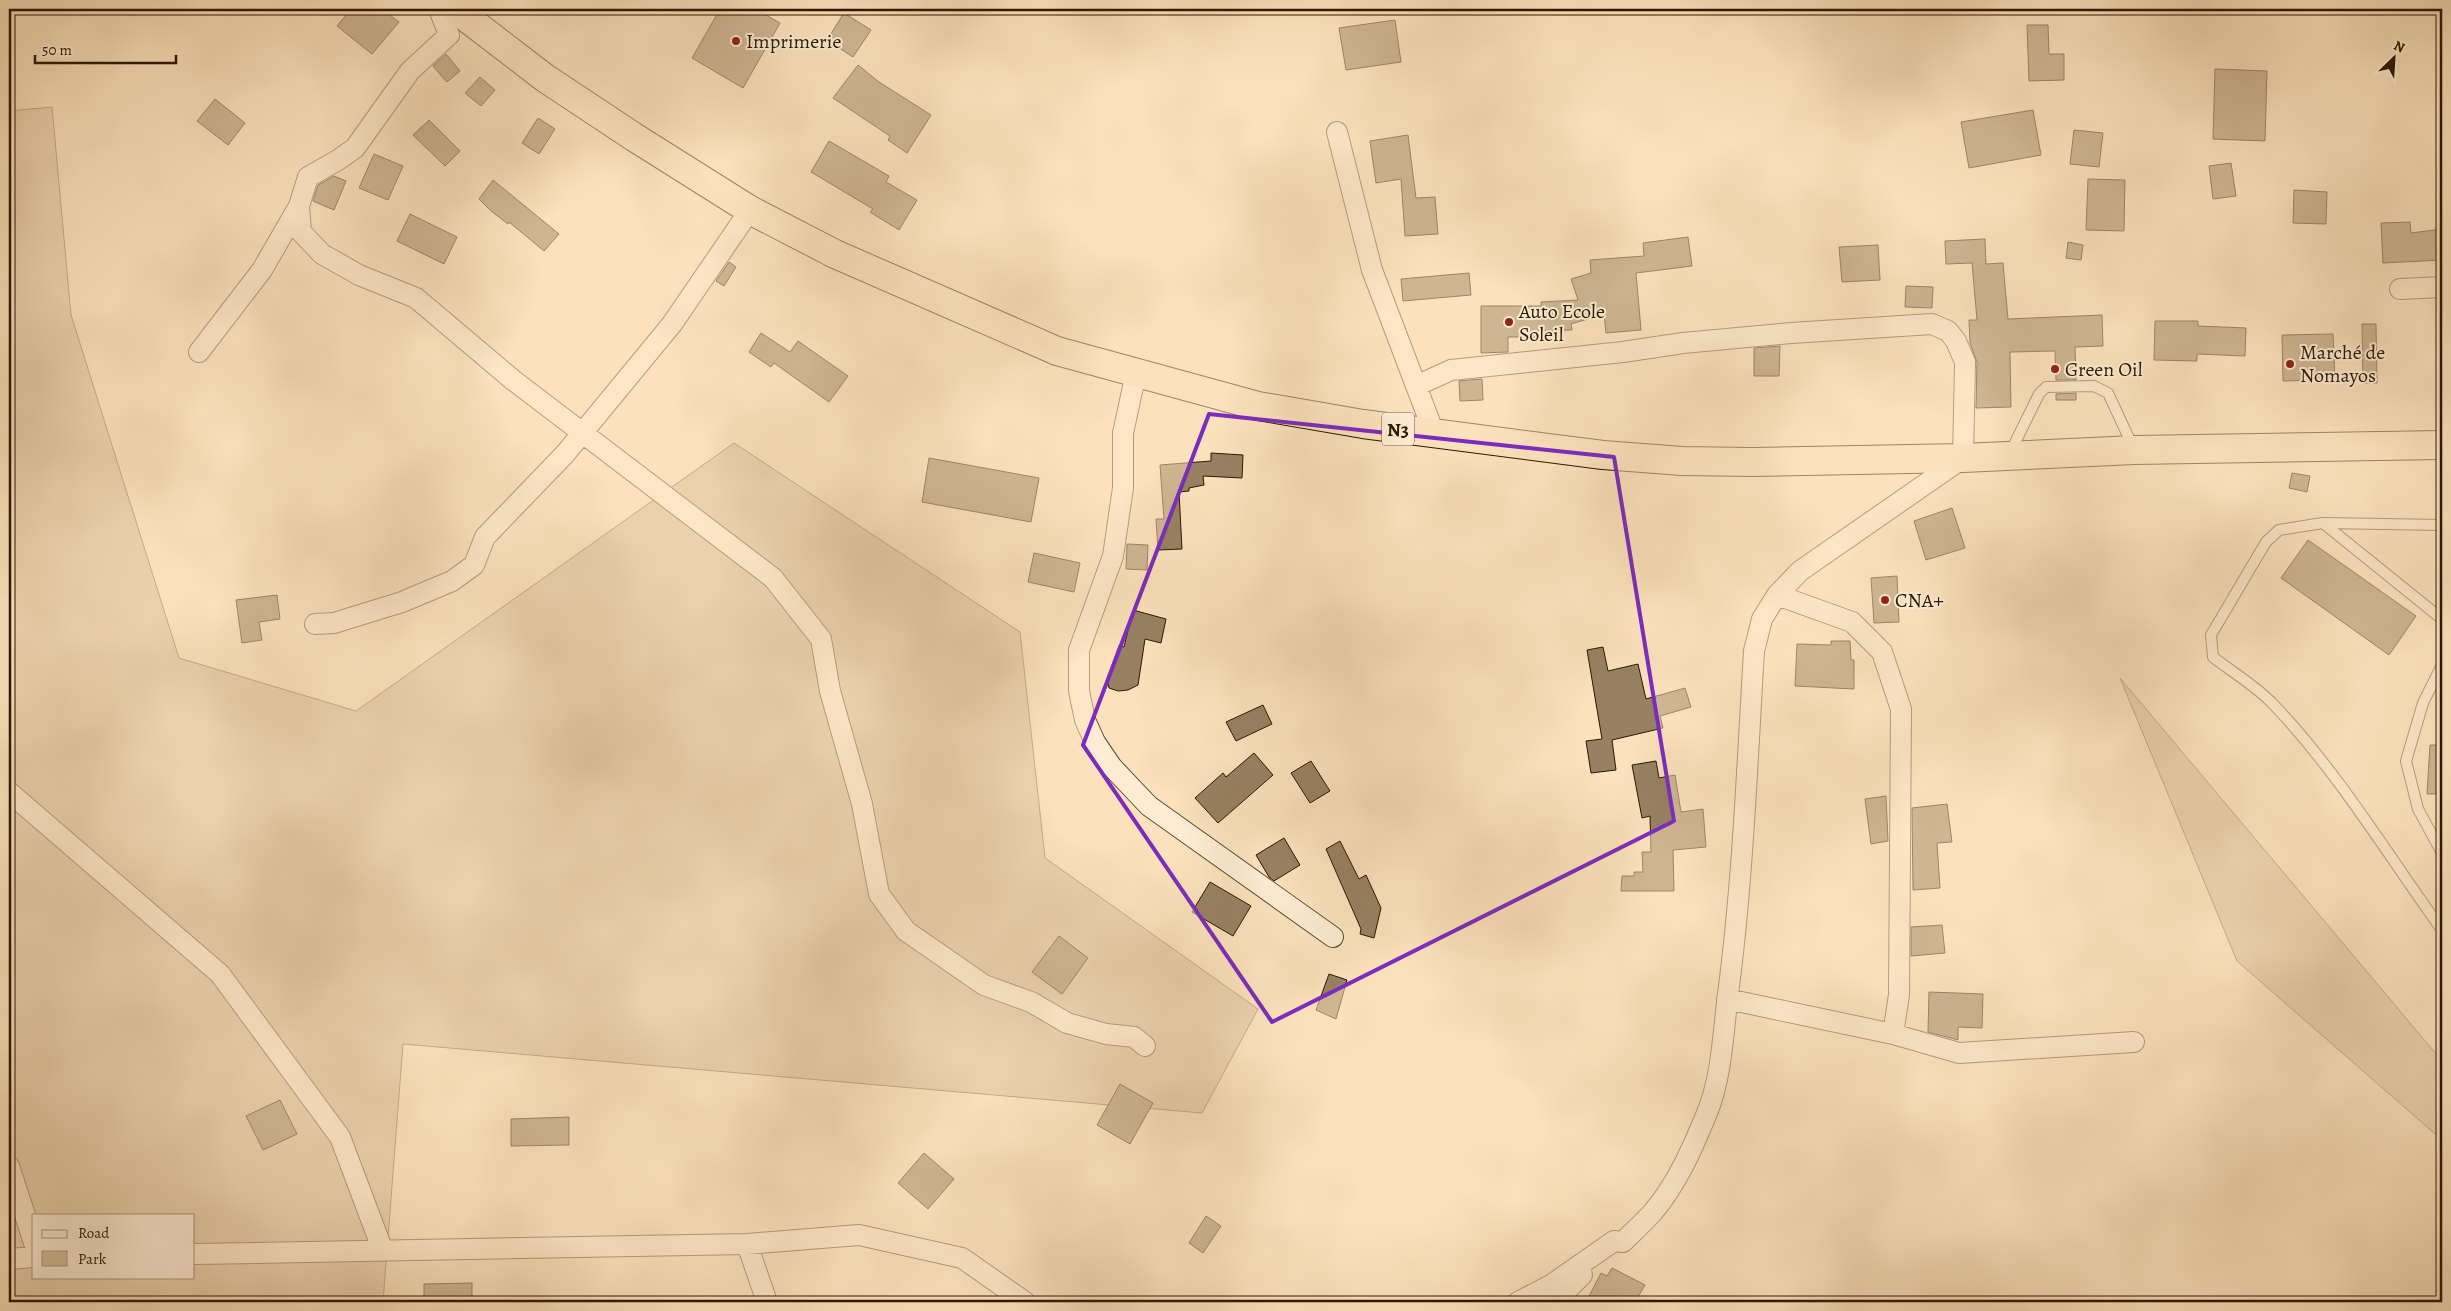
<svg xmlns="http://www.w3.org/2000/svg" width="2451" height="1311" font-family="Alegreya,serif">
<style>
.green{fill:#d8bf9c;stroke:#826b4e;fill-rule:evenodd}
.building{fill:#978162;stroke:#2b1701}
.lines{fill:none;stroke-linecap:round;stroke-linejoin:round}
.lane-casing{stroke:#5f4a30;stroke-width:12}
.street-casing{stroke:#5f4a30;stroke-width:22}
.highway-casing{stroke:#2b1701;stroke-width:30}
.lane{stroke:#fcecd3;stroke-width:10}
.street{stroke:#fcecd3;stroke-width:20}
.highway{stroke:#fbe2bc;stroke-width:28}
.marked{fill:none;stroke:#7b2cbf;stroke-width:4;stroke-linejoin:round}
.poi-dot{fill:#8f2418;stroke:#fcecd3;stroke-width:2}
.labels{text-anchor:middle;stroke-width:4;stroke-linejoin:round;paint-order:stroke}
.shield{fill:#fcecd3;stroke:#6a5740;stroke-width:1}
.shield-label{font-size:19px;font-weight:bold;fill:#2b1701}
.poi-label{font-size:20px;fill:#2b1701;stroke:#fcecd3;text-anchor:start}
</style>
<rect width="100%" height="100%" fill="#fbe2bc"/>
<filter id="stains"><feTurbulence type="fractalNoise" baseFrequency=".004" numOctaves="4"/><feColorMatrix values="0 0 0 0 .2 0 0 0 0 .09 0 0 0 0 .02 0 0 0 .5 -.17"/></filter>
<radialGradient id="worn" r=".72"><stop offset=".6" stop-color="#630" stop-opacity="0"/><stop offset="1" stop-color="#630" stop-opacity=".3"/></radialGradient>
<path class="green" d="M52,107L71,315L179,658L356,711L734,443L1020,632L1045,858L1258,1009L1202,1113L403,1044L383,1302H9V111ZM34,1215H194V1277H34Z
M2120,678L2442,1061V1140L2237,961Z"/>
<path class="building" d="M351,9H382L399,22L372,54L337,26Z
M720,9H755L780,23L743,88L692,58Z
M844,13L871,30L853,57L827,40Z
M1395,20L1401,62L1346,70L1339,28Z
M2027,25H2048L2049,54H2064V80L2029,81Z
M446,54L460,71L447,82L433,66Z
M858,65L879,82L931,115L907,153L888,140L890,136L833,98Z
M2215,69L2267,71L2265,141L2213,139Z
M480,77L495,90L481,106L465,93Z
M215,99L245,123L228,145L197,121Z
M2033,110L2041,155L1969,168L1961,122Z
M538,118L555,129L539,154L522,143Z
M429,120L460,151L445,166L413,135Z
M2074,130L2103,133L2099,167L2070,164Z
M1408,135L1416,198L1435,197L1438,234L1405,236L1401,179L1376,183L1370,141Z
M829,141L889,176L886,182L917,200L899,230L870,212L873,209L811,172Z
M374,154L403,166L388,200L359,188Z
M2231,163L2236,196L2213,199L2209,166Z
M334,176L346,181L334,210L313,201L318,185Z
M2088,179L2125,180L2124,231L2086,230Z
M493,180L559,234L544,251L509,222L508,224L491,211L479,199Z
M2294,190L2327,192L2326,224L2293,223Z
M410,214L457,237L444,264L397,241Z
M2410,222L2411,233L2442,229V260L2383,263L2381,223Z
M1688,237L1692,266L1636,273L1641,330L1606,333L1604,314L1571,324L1572,330L1538,331V337H1508V352L1481,353V306H1541V302L1578,300L1571,279L1591,273L1590,260L1644,256L1643,243Z
M1985,239L1986,264L2003,263L2008,319L2102,315L2103,346L2075,347L2076,380H2056L2055,351L2010,352L2011,407L1976,408L1977,362L1970,343L1969,320H1977L1972,263L1946,264L1945,241Z
M2068,242L2083,245L2081,260L2066,258Z
M1878,245L1880,280L1842,282L1839,247Z
M729,262L736,267L724,286L716,281Z
M1469,273L1471,295L1403,301L1401,279Z
M1906,286L1933,287L1932,308L1905,307Z
M2155,321H2198V326L2246,328L2245,356L2197,354V361L2154,360Z
M2362,324H2376L2377,383H2363Z
M761,333L790,352L798,341L848,376L829,402L774,363L771,367L749,352Z
M2333,334L2335,380L2283,381L2282,335Z
M1780,346L1779,376H1754V348Z
M1482,379L1483,400L1460,401L1459,381Z
M2076,393V400H2056V394Z
M1211,453L1243,455L1242,478L1203,476L1204,485L1189,488V491L1179,492L1182,549L1158,550L1156,519H1164L1160,465L1211,461Z
M929,458L1039,478L1031,522L922,502Z
M2292,473L2310,476L2307,492L2289,488Z
M1952,508L1965,548L1926,560L1914,521Z
M2308,540L2416,616L2389,655L2281,578Z
M1127,544L1148,545L1147,570L1126,569Z
M1034,553L1080,563L1074,592L1028,582Z
M1897,576L1899,622L1874,623L1871,578Z
M277,595L280,619L259,622L262,640L242,643L236,600Z
M1133,610L1166,619L1161,643L1145,639L1138,685L1128,690L1118,691L1109,688L1107,679L1119,645L1124,647Z
M1831,641H1850L1851,660H1854V689L1795,686L1797,644L1831,645Z
M1603,647L1608,671L1638,664L1646,699L1685,688L1691,707L1660,716L1663,728L1612,740L1616,770L1591,773L1586,741L1602,739L1587,650Z
M1263,705L1272,724L1236,741L1226,722Z
M2430,745H2442V794H2427Z
M1254,753L1273,775L1218,823L1195,798L1223,773L1226,777Z
M1311,761L1330,791L1310,803L1291,773Z
M1656,761L1659,778L1675,775L1681,812L1703,809L1706,847L1673,850L1674,891H1621L1622,876H1634V872H1643L1642,852H1651L1650,816L1642,818L1632,765Z
M1886,796L1888,841L1871,844L1865,799Z
M1947,804L1952,842L1937,843L1940,888L1913,890L1912,808Z
M1284,838L1300,865L1274,881L1269,877L1256,855Z
M1340,841L1359,879L1366,875L1381,908L1374,938L1360,934L1361,929L1326,849Z
M1210,882L1251,906L1233,936L1192,912Z
M1942,925L1945,953L1911,956V927Z
M1059,936L1088,958L1062,994L1032,972Z
M1329,974L1347,980L1336,1019L1316,1010Z
M1929,992L1983,994L1982,1028L1958,1027V1040L1928,1032Z
M1120,1084L1153,1103L1130,1144L1097,1125Z
M280,1100L297,1134L263,1150L246,1116Z
M569,1117V1145L511,1146V1119Z
M924,1153L954,1179L928,1209L898,1183Z
M1206,1216L1221,1226L1203,1253L1189,1243Z
M1612,1268L1645,1285L1635,1302H1586L1601,1273L1607,1276Z
M472,1283V1302H424V1284Z"/>
<g class="lines">
<g class="lane-casing">
<path id="lane" d="M2010,453L2039,394L2046,387L2094,386L2108,393L2134,449
M2323,523L2442,619
M2442,525L2323,523L2279,530L2266,542L2211,635L2213,657C2232,672 2256,686 2273,704C2338,772 2387,854 2442,930
M2442,665L2423,703L2406,761L2418,809L2442,853"/>
</g>
<g class="street-casing">
<path id="street" d="M439,9L449,35L410,71L355,148L338,160L308,177L299,206L301,232L322,254L359,275L416,298L513,380L773,578L821,639L830,691L862,804L879,894L906,931L984,985L1031,1002L1067,1023L1106,1034L1134,1037L1145,1046
M1337,132L1372,270L1434,433
M2400,289L2442,287
M199,352L262,270L299,206
M1136,373L1123,433V488L1113,556L1079,650V691L1085,720L1095,742L1112,767L1149,806L1333,937
M1416,386L1451,370L1623,352L1683,343L1791,333L1932,324L1948,331L1956,341L1965,362L1963,458L1800,571L1777,595L1762,619L1754,651C1747,766 1743,880 1728,994C1723,1033 1722,1076 1707,1113C1693,1147 1677,1184 1653,1212C1644,1222 1633,1232 1623,1242L1614,1241L1551,1285L1518,1302
M1777,595L1852,622L1882,652L1901,709L1899,995L1893,1034
M315,624L334,623L402,602L452,581L474,565L485,537L565,454L672,324L750,210
M9,792L220,974L340,1137L383,1251
M1727,999L1893,1034L1959,1053L2134,1042
M9,1166L34,1243
M747,1244L767,1302
M194,1254L747,1244L859,1235L962,1258L1025,1302
M9,1259L34,1257
M1562,1302L1558,1299L1582,1275"/>
</g>
<g class="highway-casing">
<path id="highway" d="M455,9L545,78L634,137L750,210L835,254L1057,351L1258,406L1363,424L1603,455L1682,461L1753,462L1963,458L2134,450L2442,445"/>
</g>
<use href="#lane" class="lane"/>
<use href="#street" class="street"/>
<use href="#highway" class="highway"/>
</g>
<path d="M0 0H2451V1311H0ZM1209,414L1614,457L1674,821L1272,1022L1083,745Z" fill="#fbe2bc" fill-opacity=".55" fill-rule="evenodd"/>
<path class="marked" d="M1209,414L1614,457L1674,821L1272,1022L1083,745Z"/>
<g class="poi-dot">
<circle cx="736" cy="41" r="5"/>
<circle cx="1509" cy="322" r="5"/>
<circle cx="2290" cy="364" r="5"/>
<circle cx="2055" cy="369" r="5"/>
<circle cx="1885" cy="600" r="5"/>
</g>
<g class="labels">
<rect class="shield" x="1382" y="412.5" width="32" height="33" rx="4"/>
<g class="shield-label">
<text x="1398" y="436">N3</text>
</g>
<g class="poi-label">
<text x="746" y="48">Imprimerie</text>
<text x="1519" y="318">Auto Ecole<tspan x="1519" dy="23">Soleil</tspan></text>
<text x="2300" y="359">Marché de<tspan x="2300" dy="23">Nomayos</tspan></text>
<text x="2065" y="376">Green Oil</text>
<text x="1895" y="607">CNA+</text>
</g>
</g>
<rect width="2451" height="1311" fill="none" stroke="#fbe2bc" stroke-width="30"/>
<rect x="10" y="10" width="2431" height="1291" fill="none" stroke="#2b1701" stroke-width="2.5"/>
<rect x="15" y="15" width="2421" height="1281" fill="none" stroke="#2b1701"/>
<rect x="32" y="1214" width="162" height="65" fill="#fcecd3" stroke="#a8977f"/>
<rect x="42" y="1230" width="25" height="8" fill="#fcecd3" stroke="#a8977f"/>
<text x="78" y="1238" font-size="15" fill="#2b1701">Road</text>
<rect x="42" y="1251" width="25" height="15" fill="#d8bf9c" stroke="#a8977f"/>
<text x="78" y="1264" font-size="15" fill="#2b1701">Park</text>
<g transform="translate(2394 58) rotate(25)" stroke="#fcecd3" stroke-width="4" paint-order="stroke">
<path d="M0-4L9 19L0 12L-9 19Z" fill="#2b1701"/>
<text y="-8" font-size="14" font-weight="bold" text-anchor="middle" fill="#2b1701">N</text>
</g>
<path d="M35 55v8h141v-8" fill="none" stroke="#2b1701" stroke-width="2.5"/>
<text x="42" y="55" font-size="15" fill="#2b1701" stroke="#fcecd3" stroke-width="4" paint-order="stroke">50 m</text>
<rect width="100%" height="100%" filter="url(#stains)"/>
<rect width="100%" height="100%" fill="url(#worn)"/>
</svg>
